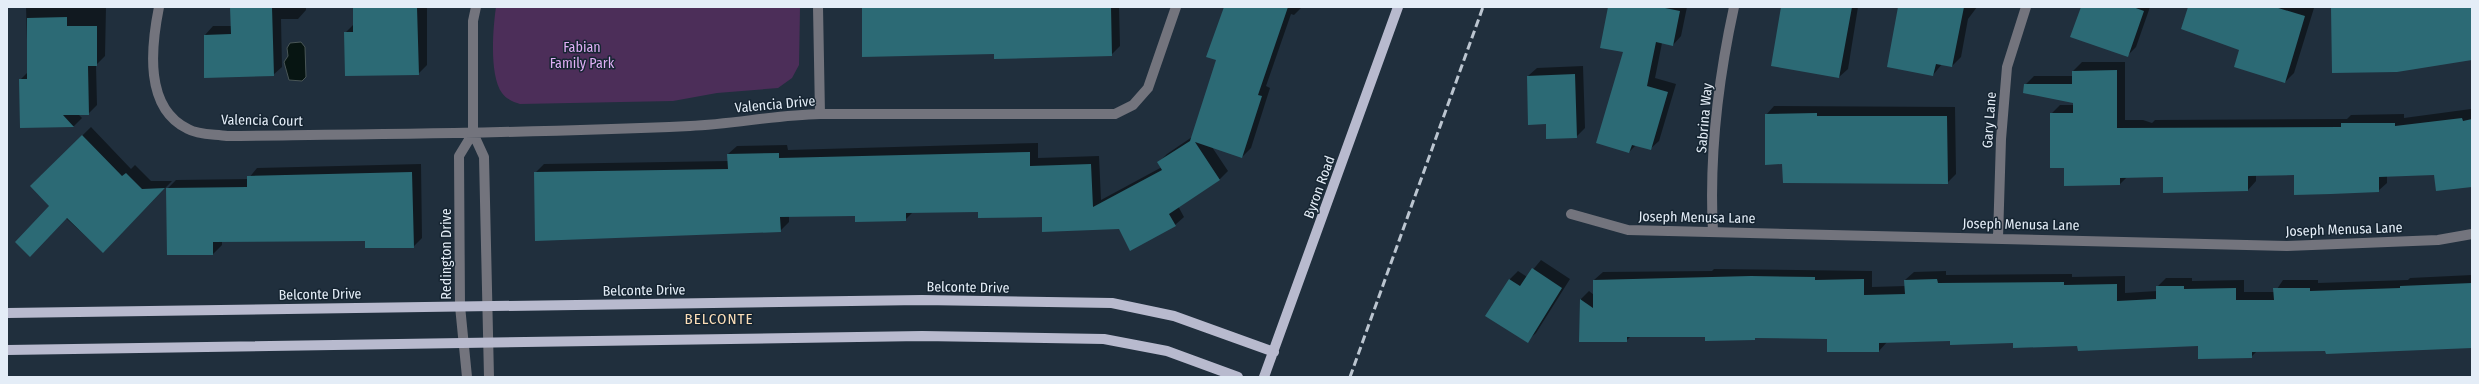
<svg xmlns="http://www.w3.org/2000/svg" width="2479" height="384" font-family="'Fira Sans Condensed',sans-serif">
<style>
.green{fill:#4c2e59}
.water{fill:#071512;stroke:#495657}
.shadow{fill:#0007}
.building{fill:#2c6a75}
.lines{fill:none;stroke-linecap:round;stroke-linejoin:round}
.minor{stroke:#73747d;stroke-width:10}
.major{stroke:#b8bace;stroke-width:10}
.rail{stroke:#bbc5d0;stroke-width:3;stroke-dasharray:8 4;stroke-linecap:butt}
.labels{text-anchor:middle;stroke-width:3;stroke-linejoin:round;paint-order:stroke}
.park-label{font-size:14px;fill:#dfaef5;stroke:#162532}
.street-label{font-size:14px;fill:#e4edf7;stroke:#162532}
.neighbourhood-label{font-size:15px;letter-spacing:1px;fill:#fcdeb8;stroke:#162532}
</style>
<rect width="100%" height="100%" fill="#202f3d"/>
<path class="green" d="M496,7H800L799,65L792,78L778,88L717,93L673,101L520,104C514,102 506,99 502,93C489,75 493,28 496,7Z"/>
<path class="water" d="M301,42L305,47L306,77L302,81L289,80L284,62L288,56L287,48L290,43Z"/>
<path class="shadow" d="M26,7H106L105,56L96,65L97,105L88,114H78L82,118L74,126L21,127L20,80L28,72Z
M231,7H306V10L298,19H281L282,67L273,75L205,35L213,26H232Z
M354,7H427V65L418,74L345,33L354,24Z
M863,7H1119L1120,46L1111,55L995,53Z
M1225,7H1302L1294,15L1291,14L1266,86L1270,88L1251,148L1242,157L1212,147L1228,171L1220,179L1178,206L1184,217L1175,225L1119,228L1043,216L979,211L913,212L905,220L856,215L789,216V222L780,231L535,173L544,164L728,161V154L737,146L787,145L788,150L1038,143V158L1099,156L1101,200L1162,167L1159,162L1167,154L1192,137L1217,60Z
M1609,7H1687L1681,36L1673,45L1662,43L1655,78L1676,84L1659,141L1650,149L1636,145L1629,152L1625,52Z
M1785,7H1858L1848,69L1839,77Z
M1901,7H1977L1968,19L1961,57L1952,66L1942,64L1933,75Z
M2082,7H2150L2136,47L2127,56Z
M2190,7H2311L2314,8L2294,73L2285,82Z
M2082,62H2125V120H2143L2152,123L2155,120L2347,119L2351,115L2404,114V118L2471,109L2472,184L2435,174L2387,175V183L2378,191L2295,174L2256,175V181L2248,190L2164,176L2127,177L2120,184L2065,167L2051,114L2060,105H2074V102L2025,85L2034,76H2073V71Z
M1583,66L1585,128L1576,137L1546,123L1528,76L1537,68Z
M1774,106L1955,107L1956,174L1947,183L1783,163L1766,115Z
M91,127L131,169L135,165L151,181H172L103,252L31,186Z
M421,164L422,238L413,247L366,240L222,241V245L213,254L167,189L176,180L248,179L257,168Z
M1541,260L1570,279L1536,333L1527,341L1509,280L1518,271L1527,277Z
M1714,269L1872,271V287L1905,286V280L1914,272L1946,271V275L2072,274V277L2125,276V293L2157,291V287L2166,278H2192V281L2244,280V292H2275L2283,280H2318V283L2408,280L2410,278L2472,275V347L2257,351L2251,357L2199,345H2078L1951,340L1887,342L1879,351L1828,338L1631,336L1626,341H1580L1581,299L1589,291L1594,295V280L1603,272L1712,271Z"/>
<path class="building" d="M230,7H272L274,76L204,78V35L231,34Z
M353,7H417L419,75L345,76L344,32H353Z
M862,7H1111L1112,56L994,59V54L862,57Z
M1224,7H1288L1258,95L1262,96L1242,158L1195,142L1220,180L1169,214L1176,226L1130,251L1119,229L1042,232V217L978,218V212L906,213V221L855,222V216L780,217L781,232L535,241L534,172L728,169L727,154L779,153V158L1030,152V166L1091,164L1093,207L1162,170L1157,162L1190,141L1216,60L1206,57Z
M1608,7H1660L1680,11L1673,46L1656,42L1647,86L1668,92L1651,150L1632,145L1629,153L1596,143L1623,52L1600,48Z
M1781,7H1852L1839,78L1771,66Z
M1898,7H1964L1952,67L1936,64L1933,76L1887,67Z
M2081,7H2133L2144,11L2128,57L2070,37Z
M2188,7H2275L2305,16L2285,83L2234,67L2239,50L2181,29Z
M2331,7H2472V60L2397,72L2332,73Z
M67,17V26H97V66H88L89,115H63L74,127L20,128L19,79H27V18Z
M2117,70V128L2341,127V123H2395V126L2462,118L2463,121L2472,119V187L2436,191L2434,175L2379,177V192L2331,194L2294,195V175L2248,176V191L2163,193V177L2120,178V185L2064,186V168H2050V113H2073V103L2023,93L2024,84H2072V71Z
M1575,74L1577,138L1546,139V124L1528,125L1527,76Z
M1817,113V116H1947L1948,184L1783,183L1782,164L1765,165V114Z
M82,135L122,176L126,173L142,189L165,188L103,253L67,218L30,257L15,242L49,206L30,186Z
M412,172L414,248H365V241L213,242V255H167L166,188L247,187V176Z
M1532,268L1562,288L1528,343L1485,316L1509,279L1520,286Z
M1751,276L1815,277V280L1864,279V295L1905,294L1904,280L1937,279L1938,283L2064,282V285L2117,284V301L2156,299V286H2184V289L2236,288V300H2274L2273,288H2310V291L2400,288V286L2472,283V348L2326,354L2325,351L2252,352V358L2198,359V346L2078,351L2077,346L2013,348V343L1950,345V341L1879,343V352H1827V339L1755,338V340L1705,341V337H1627V342H1579L1580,299L1593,308V280Z"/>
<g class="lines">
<path class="minor" d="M159,7C151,47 144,108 188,129C198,135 215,134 227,136C382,134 536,133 690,126C734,124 776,115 820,114H1115L1133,105L1148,88L1176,7
M476,7L473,21V133L484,157L489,377
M818,7L820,114
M1571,214L1628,230L2287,246L2438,240L2472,234
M1713,232C1709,157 1718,80 1734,7
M1998,238L2001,139L2007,67L2026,7
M467,377L460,306L459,156L473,133"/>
<path class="major" d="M7,313L922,300L1112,303L1174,316L1274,352
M7,350L922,336L1104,339L1167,351L1238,377
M1264,377L1398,7"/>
<path class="rail" d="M1350,377L1483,7"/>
</g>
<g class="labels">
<g class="park-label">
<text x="582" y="52">Fabian<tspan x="582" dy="16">Family Park</tspan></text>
</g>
<g class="street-label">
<text transform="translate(775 104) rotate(-5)" y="5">Valencia Drive</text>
<text transform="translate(1704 118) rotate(-85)" y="5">Sabrina Way</text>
<text transform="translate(262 120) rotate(1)" y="5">Valencia Court</text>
<text transform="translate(1989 120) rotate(-86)" y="5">Gary Lane</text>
<text transform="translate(1319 187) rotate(-70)" y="5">Byron Road</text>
<text transform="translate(1697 217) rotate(1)" y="5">Joseph Menusa Lane</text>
<text transform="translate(2021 224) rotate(1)" y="5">Joseph Menusa Lane</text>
<text transform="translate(2344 229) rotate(-2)" y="5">Joseph Menusa Lane</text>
<text transform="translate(446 254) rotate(-90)" y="5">Redington Drive</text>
<text transform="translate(968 287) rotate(1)" y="5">Belconte Drive</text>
<text transform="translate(644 290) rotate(-1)" y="5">Belconte Drive</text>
<text transform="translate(320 294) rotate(-1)" y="5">Belconte Drive</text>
</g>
<g class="neighbourhood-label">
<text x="719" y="324">BELCONTE</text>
</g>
</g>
<rect width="2479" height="384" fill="none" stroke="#e4edf7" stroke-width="16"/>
</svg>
